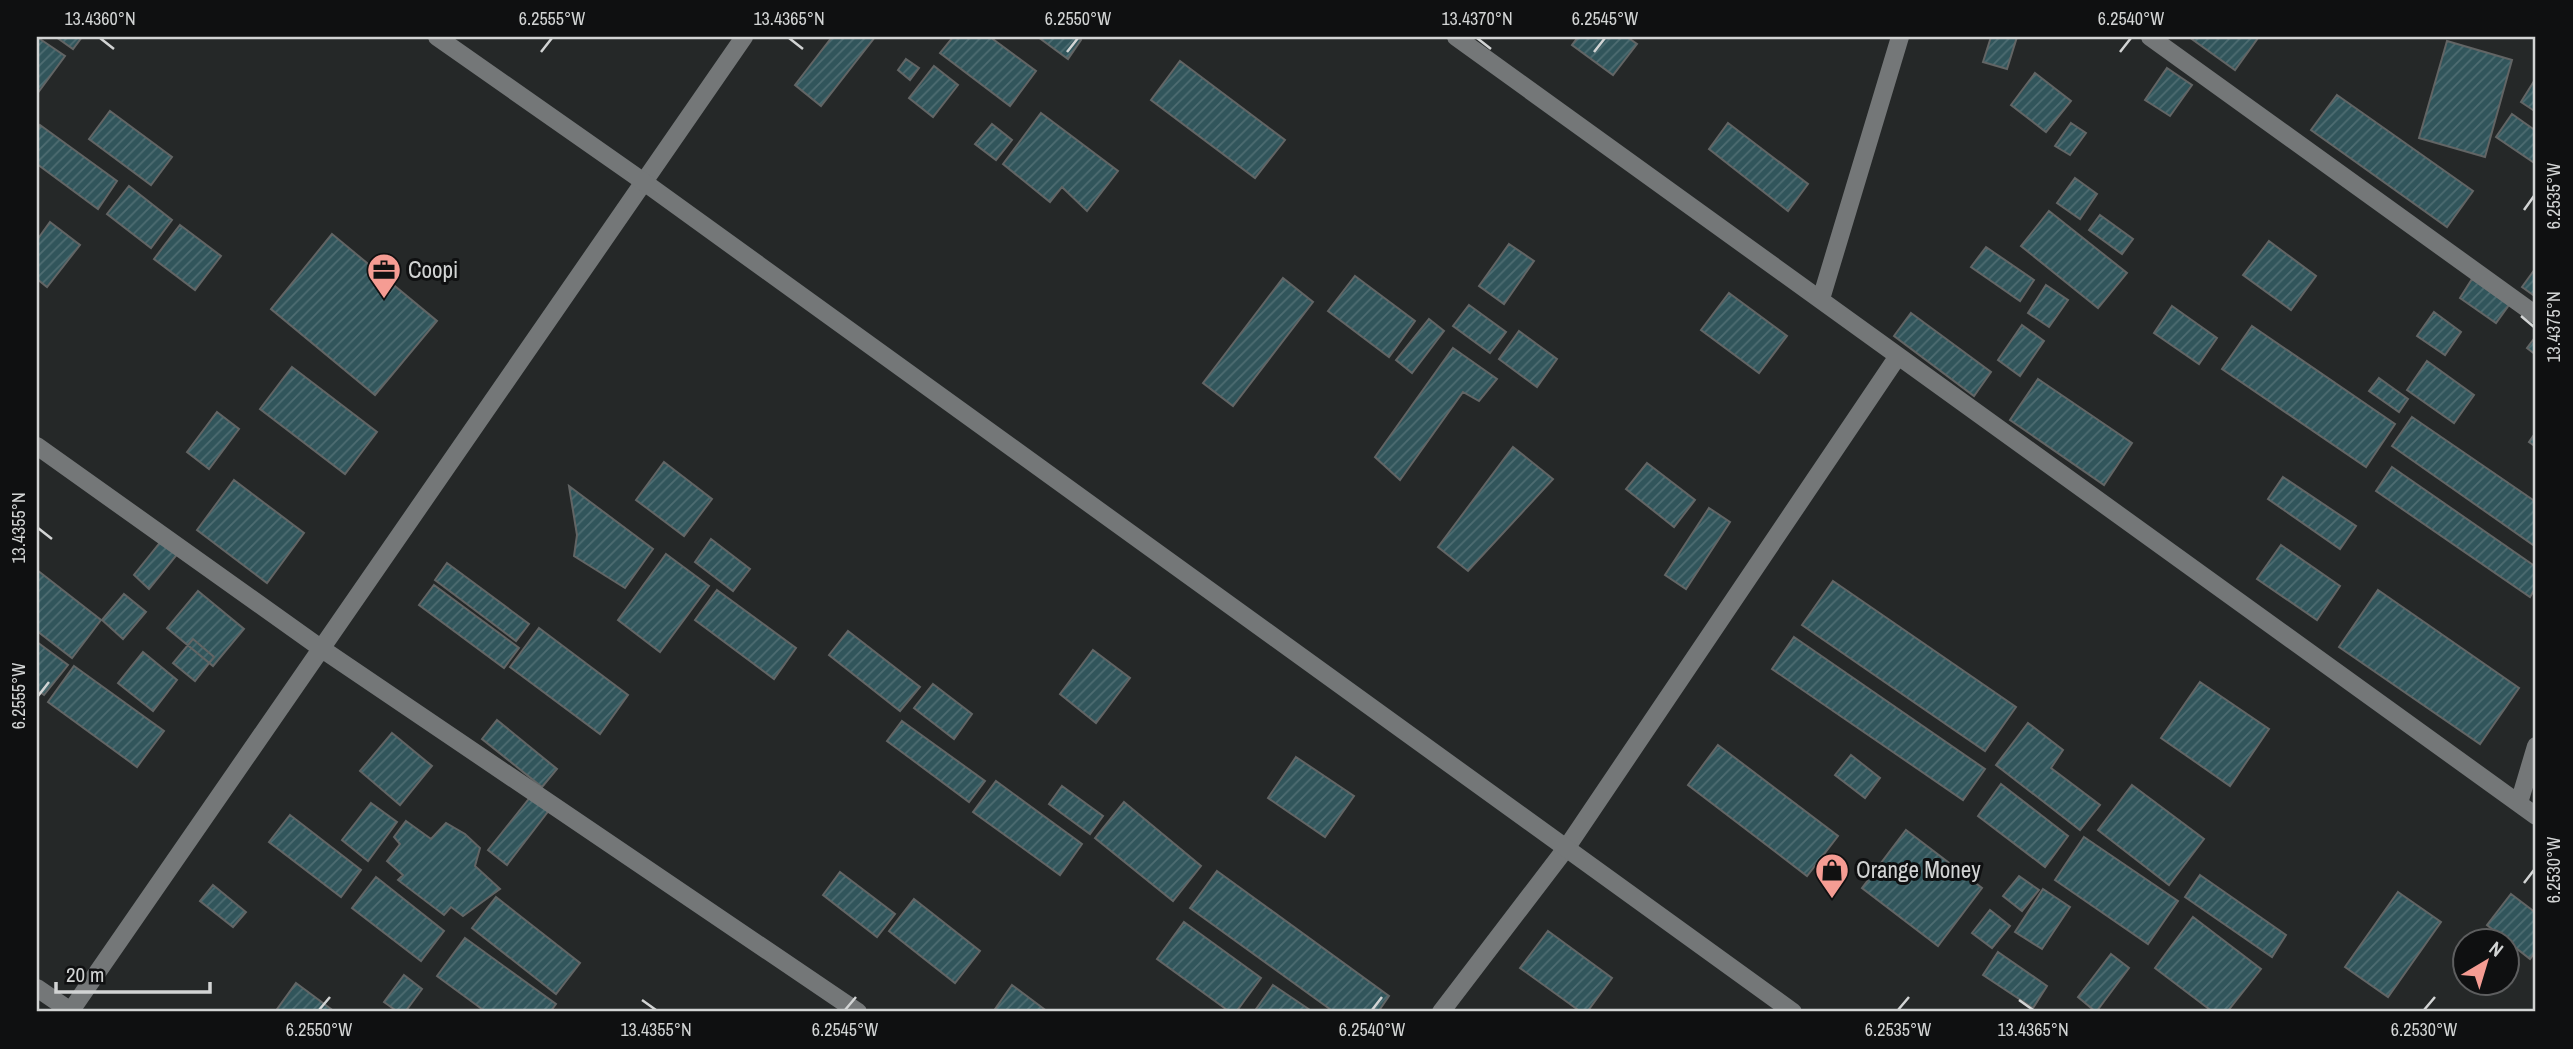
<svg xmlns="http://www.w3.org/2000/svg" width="2573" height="1049" font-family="'Archivo Narrow',sans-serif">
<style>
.building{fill:url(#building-hatch);stroke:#626565;stroke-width:2}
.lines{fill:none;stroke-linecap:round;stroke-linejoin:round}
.street{stroke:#747778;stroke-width:18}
.secondary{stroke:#747778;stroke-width:18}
.ticks{fill:none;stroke:#d2d4d4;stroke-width:2.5}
.labels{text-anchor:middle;stroke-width:6;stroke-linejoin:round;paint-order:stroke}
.poi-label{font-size:23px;fill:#d2d4d4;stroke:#0f1011;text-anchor:start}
.neatline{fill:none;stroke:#d2d4d4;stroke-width:2.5}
.ticks-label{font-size:18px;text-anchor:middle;fill:#d2d4d4}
</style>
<defs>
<pattern id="building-hatch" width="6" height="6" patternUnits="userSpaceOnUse" patternTransform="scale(1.75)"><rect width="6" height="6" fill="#31555b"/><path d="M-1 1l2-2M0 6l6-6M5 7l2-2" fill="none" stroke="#4e6d72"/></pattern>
</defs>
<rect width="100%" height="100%" fill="#252828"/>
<path class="building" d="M37,37L65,56L37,94Z
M56,37H82L73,49Z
M832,37H875L821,106L795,85Z
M953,37H990L1036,71L1010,106L940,53Z
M1038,37H1077L1081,40L1068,59Z
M1578,37H1627L1637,44L1613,75L1572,45Z
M1991,37H2017L2007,69L1983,62Z
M2189,37H2255L2258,38L2235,70Z
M2447,41L2512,60L2485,157L2419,138Z
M906,59L919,68L910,80L898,70Z
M1180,61L1285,140L1255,178L1151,100Z
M934,66L958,85L933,117L909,98Z
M2167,68L2192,85L2170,116L2145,100Z
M2035,73L2071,101L2046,132L2011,105Z
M2536,78V112L2521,102Z
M2337,95L2473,191L2447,227L2311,130Z
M110,111L172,157L151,185L89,139Z
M1041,113L1118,171L1087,211L1062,187L1050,202L1003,164Z
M2512,114L2536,131V164L2496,137Z
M1728,123L1808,184L1788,211L1709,149Z
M2071,123L2086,133L2070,155L2055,146Z
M992,124L1012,140L996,160L975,144Z
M40,125L117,181L98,209L37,164V130Z
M2075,178L2097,194L2080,219L2057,203Z
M129,186L172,220L151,248L107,214Z
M2049,211L2127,273L2098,308L2021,246Z
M2100,215L2133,239L2122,254L2089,230Z
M50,222L80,245L47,287L37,279V240Z
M180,225L221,256L195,290L154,259Z
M332,234L437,321L375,395L271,309Z
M2269,241L2316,276L2291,310L2243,275Z
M1509,244L1534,261L1504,304L1479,286Z
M1986,247L2034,280L2020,301L1971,267Z
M2535,269L2536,270V297L2522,287Z
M1355,276L1415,321L1389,357L1328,311Z
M1283,278L1313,302L1233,406L1203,383Z
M2472,279L2509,305L2496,323L2460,298Z
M2046,285L2068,300L2049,327L2028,313Z
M1729,293L1787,336L1759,373L1701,330Z
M1469,305L1506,332L1490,353L1453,326Z
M2172,306L2217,338L2199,364L2154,333Z
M2434,312L2461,332L2445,355L2417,336Z
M1911,313L1991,372L1974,396L1894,336Z
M1429,319L1444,331L1412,373L1396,360Z
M2022,325L2044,341L2020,376L1998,360Z
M2252,326L2395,424L2366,467L2222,369Z
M1519,331L1557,359L1537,387L1499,359Z
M2536,336V355L2527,348Z
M1453,348L1497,379L1479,401L1463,392L1400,480L1375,457Z
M2427,361L2474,395L2454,423L2407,390Z
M292,367L377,432L345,474L260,409Z
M2379,378L2408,399L2399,412L2369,391Z
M2038,379L2132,443L2104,485L2010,420Z
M217,412L239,429L209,469L187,452Z
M2412,417L2536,502V547L2392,446Z
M2536,432V447L2529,442Z
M1513,447L1553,479L1468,571L1438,547Z
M664,462L712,499L684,536L636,500Z
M1647,463L1695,500L1674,527L1626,489Z
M2392,467L2536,567V587L2530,597L2376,491Z
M2283,477L2356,526L2340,549L2268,499Z
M234,480L304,533L267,583L197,530Z
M569,486L653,549L625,588L574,556L577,535Z
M1709,508L1730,522L1686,589L1665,575Z
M711,539L750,569L733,591L695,562Z
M162,540L179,552L149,589L134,575Z
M2281,545L2340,586L2317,620L2257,579Z
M666,554L709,586L660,652L618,620Z
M447,563L529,624L516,641L435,580Z
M37,570L101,620L72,658L37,631Z
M1833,581L2016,707L1985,751L1802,625Z
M434,585L519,648L504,668L419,605Z
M717,590L796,648L774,679L695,620Z
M2378,590L2519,688L2480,744L2339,647Z
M198,591L244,629L213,666L167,628Z
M124,594L146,612L123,639L102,620Z
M539,628L628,695L600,734L510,667Z
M848,631L920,687L900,711L829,655Z
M1794,637L1985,769L1963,800L1772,669Z
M193,639L214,657L195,681L173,663Z
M37,642L68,665L44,695L37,690Z
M1093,650L1130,678L1096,723L1060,694Z
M143,652L177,680L153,711L118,683Z
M74,666L164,731L137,767L48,702Z
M2200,682L2269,729L2230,786L2161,738Z
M933,684L972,714L954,739L914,708Z
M497,720L557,769L542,787L482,739Z
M902,721L985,781L969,802L887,741Z
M2028,723L2063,750L2051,768L2100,805L2080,830L1996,765Z
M392,733L432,766L400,805L360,771Z
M1718,745L1838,836L1807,876L1688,785Z
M1851,755L1880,778L1865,798L1835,775Z
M1296,757L1354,796L1325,837L1268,798Z
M996,781L1082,844L1060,875L973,812Z
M2001,784L2068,836L2045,867L1978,816Z
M2132,785L2204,839L2169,885L2098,830Z
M1062,786L1103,816L1090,834L1049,804Z
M532,795L550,809L507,865L488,850Z
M1124,802L1201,866L1173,901L1095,838Z
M371,803L397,822L368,861L342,840Z
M290,815L361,870L341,897L269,842Z
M406,821L431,839L446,823L465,834L480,848L475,866L500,889L463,916L451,907L444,915L398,880L403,875L387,861L400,844L394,837Z
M1906,830L1982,888L1938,946L1862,888Z
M2084,837L2178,901L2148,944L2055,880Z
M1217,871L1389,996L1378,1012H1334L1190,908Z
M840,872L895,914L877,937L823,895Z
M2200,875L2286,935L2272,957L2185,897Z
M2019,876L2039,890L2022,911L2003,896Z
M376,877L444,931L421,961L352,908Z
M213,885L246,912L233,927L200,901Z
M2043,889L2070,907L2042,949L2015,932Z
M2398,892L2441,922L2388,997L2345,967Z
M2511,894L2536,913V951L2530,959L2487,925Z
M496,897L580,963L556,994L472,928Z
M914,899L980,951L955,983L889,931Z
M1990,910L2010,926L1992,948L1972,933Z
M2193,917L2261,969L2227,1012H2213L2155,968Z
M1184,922L1261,978L1236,1012H1230L1157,959Z
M1548,931L1612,978L1587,1012H1581L1520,968Z
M465,938L556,1004L550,1012H486L437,976Z
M1998,952L2047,986L2033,1008L1983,975Z
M2111,954L2129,968L2096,1012L2078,997Z
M404,975L422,989L405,1012H398L384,1002Z
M296,983L335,1012H275Z
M1012,985L1048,1012H993Z
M1273,985L1313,1012H1254Z"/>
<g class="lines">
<path class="street" d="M1456,37L2536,816
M2150,37L2536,315
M1821,299L1900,37
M37,446L322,649L858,1012
M2519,803L2536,746
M37,988L72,1012
M70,1012L744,37
M1441,1012L1567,847L1898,356"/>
<path class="secondary" d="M437,37L644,182L1793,1012"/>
</g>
<path class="ticks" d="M100,38L114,49M789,38L803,49M1477,38L1491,49M541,52L552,38M1067,52L1078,38M1594,52L1605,38M2120,52L2131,38M2524,210L2534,196M2521,316L2534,327M38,528L52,539M38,696L49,682M2524,883L2534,870M642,1000L656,1010M2019,1000L2033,1010M319,1010L330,997M845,1010L856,997M1372,1010L1382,997M1898,1010L1909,997M2424,1010L2435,997"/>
<defs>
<g id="office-pin" transform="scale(1.75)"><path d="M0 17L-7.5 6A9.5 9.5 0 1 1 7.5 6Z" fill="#f59c93" stroke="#0f1011"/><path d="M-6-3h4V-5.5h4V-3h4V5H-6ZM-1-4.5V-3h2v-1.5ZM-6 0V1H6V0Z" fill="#111"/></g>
<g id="shop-pin" transform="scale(1.75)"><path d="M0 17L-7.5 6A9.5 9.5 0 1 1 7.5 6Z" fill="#f59c93" stroke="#0f1011"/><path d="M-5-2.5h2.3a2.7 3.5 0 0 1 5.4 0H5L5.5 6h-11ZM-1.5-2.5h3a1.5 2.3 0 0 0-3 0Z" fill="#111"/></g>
</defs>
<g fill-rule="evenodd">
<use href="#office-pin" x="384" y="270"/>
<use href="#shop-pin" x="1832" y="870"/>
</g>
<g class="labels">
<g class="poi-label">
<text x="408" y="278">Coopi</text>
<text x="1856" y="878">Orange Money</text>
</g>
</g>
<rect width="2573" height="1049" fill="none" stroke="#0f1011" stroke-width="77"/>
<g transform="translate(2486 962) rotate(38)"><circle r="33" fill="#0f1011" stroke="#5d5e5f" stroke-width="2"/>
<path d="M0-5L12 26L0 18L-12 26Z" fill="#f59c93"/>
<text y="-10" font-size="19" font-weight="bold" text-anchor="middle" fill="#d2d4d4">N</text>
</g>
<path d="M56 982v10h154v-10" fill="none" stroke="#d2d4d4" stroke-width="3.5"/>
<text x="66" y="982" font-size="21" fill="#d2d4d4" stroke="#0f1011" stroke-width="5" paint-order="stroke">20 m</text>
<rect x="38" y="38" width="2496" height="972" class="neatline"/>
<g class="ticks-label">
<text x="100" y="25">13.4360°N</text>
<text x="552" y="25">6.2555°W</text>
<text x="789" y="25">13.4365°N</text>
<text x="1078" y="25">6.2550°W</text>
<text x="1477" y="25">13.4370°N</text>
<text x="1605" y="25">6.2545°W</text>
<text x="2131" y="25">6.2540°W</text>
<text transform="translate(2554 196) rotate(-90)" y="6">6.2535°W</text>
<text transform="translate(2554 327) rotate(-90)" y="6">13.4375°N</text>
<text transform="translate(19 528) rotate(-90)" y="6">13.4355°N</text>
<text transform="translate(19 696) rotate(-90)" y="6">6.2555°W</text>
<text transform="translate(2554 870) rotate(-90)" y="6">6.2530°W</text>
<text x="319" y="1036">6.2550°W</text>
<text x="656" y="1036">13.4355°N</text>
<text x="845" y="1036">6.2545°W</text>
<text x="1372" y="1036">6.2540°W</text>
<text x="1898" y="1036">6.2535°W</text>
<text x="2033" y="1036">13.4365°N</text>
<text x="2424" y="1036">6.2530°W</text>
</g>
</svg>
